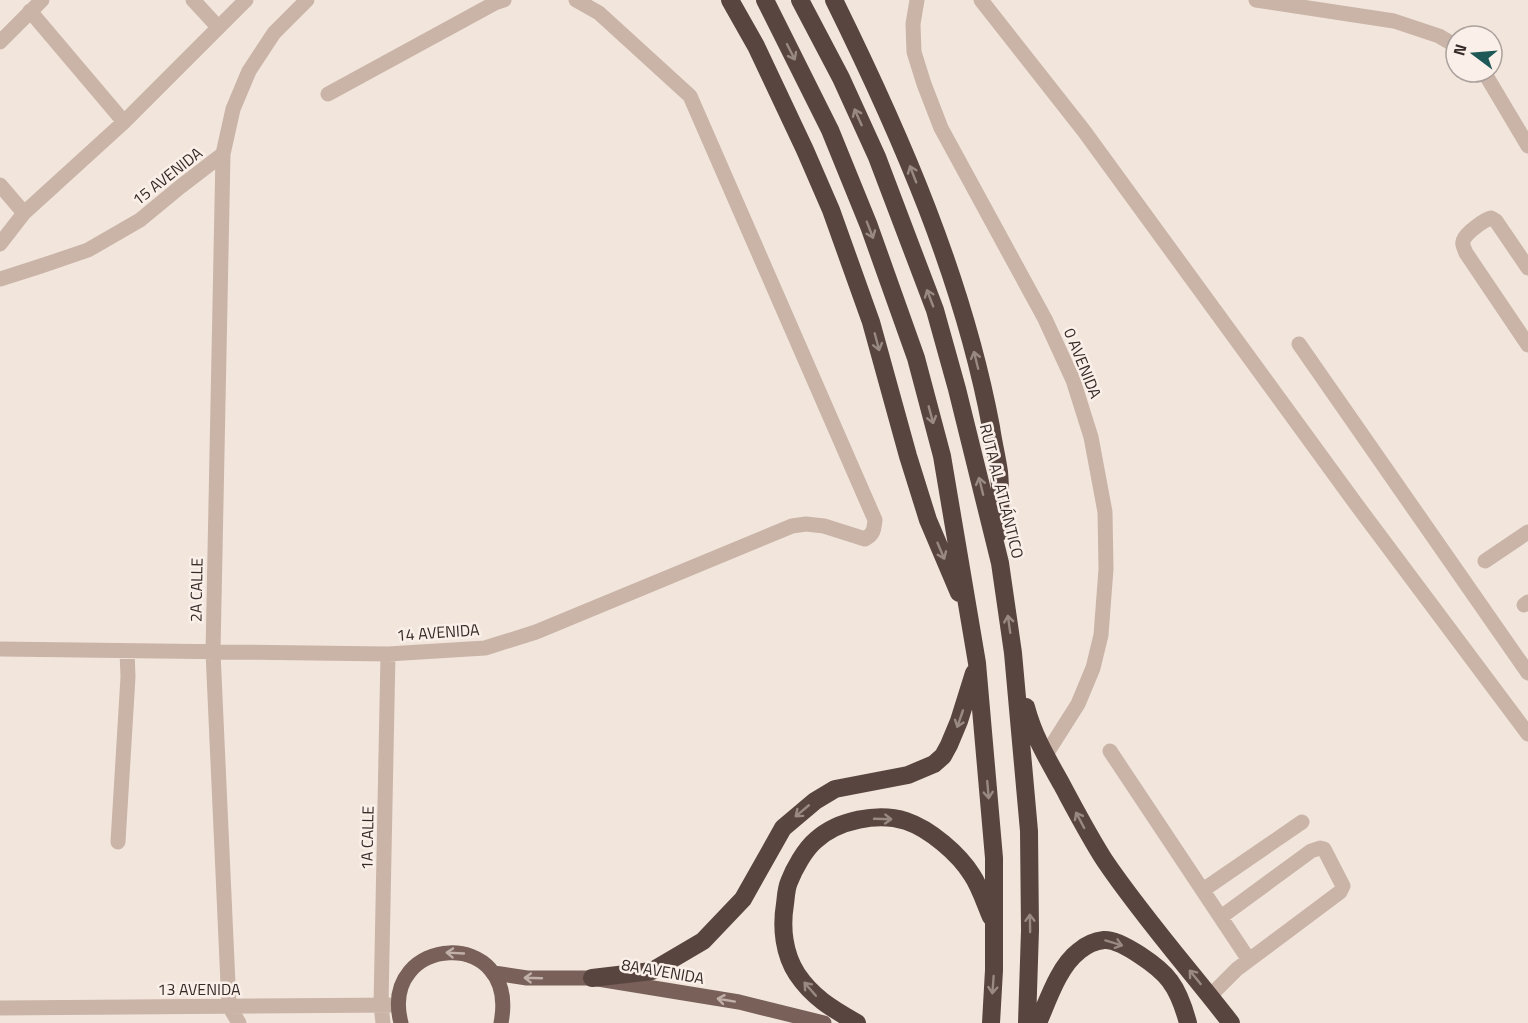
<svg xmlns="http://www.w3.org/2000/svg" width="1528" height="1023" font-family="'Titillium Web',sans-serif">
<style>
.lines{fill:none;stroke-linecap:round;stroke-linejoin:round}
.minor{stroke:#cab4a8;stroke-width:15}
.major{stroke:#796159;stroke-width:15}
.highway{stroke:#58453f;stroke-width:18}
.oneway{stroke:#998983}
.oneway2{stroke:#c0b0a8}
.labels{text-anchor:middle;stroke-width:5;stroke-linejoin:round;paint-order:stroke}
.street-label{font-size:16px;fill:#372b28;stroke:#faf0e9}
</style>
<rect width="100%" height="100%" fill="#f2e6dc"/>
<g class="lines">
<path class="minor" d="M193,0L218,27
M917,0L913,24L914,52L924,84L941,128L1045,319L1073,380L1091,437L1105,512L1106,569L1101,635L1093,668L1078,704L1045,756
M981,0L1084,131L1356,504L1528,734
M1256,0L1394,21L1439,36L1456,46
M30,11L124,122
M0,42L42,0
M1484,72L1528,146
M328,94L495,3L504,0
M0,185L24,213
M0,244L24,213L124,122L246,0
M1528,268L1496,221L1491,218C1484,220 1467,232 1464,239C1461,243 1464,248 1466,253L1528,345
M0,279L41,266L88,250L140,220L180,187L223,154
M1299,344L1528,673
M1485,561L1528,532
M1524,605L1528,602
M0,649L388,654L485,648L536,632L792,526L806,524L824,526L865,539C874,534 874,529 875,520L690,96L599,13L576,0
M1110,751L1249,960
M118,842L128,677L127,651
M1203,890L1302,822
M1210,996L1237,969L1340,892L1343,886L1324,849L1320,848L1311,851L1221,917
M0,1008L398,1005
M239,1023L229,1006L213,652L223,154L233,109L249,71L274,33L307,0
M383,1023L381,1005L388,654"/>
<path class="major" d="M494,973L527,978H592L739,1002L824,1023
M401,1023C378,934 520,925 501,1023"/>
<path class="highway" d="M730,0L756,46L805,150L831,210L871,322L908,456L928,520L959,593
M765,0L830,130L869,226L916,358L942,456L977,663L994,858V970L991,1023
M800,0L841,78L877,157L935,310L957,389L1000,563L1013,653L1029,831L1030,930L1027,1023
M834,0C901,136 963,278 991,427C993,442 997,457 999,472C1001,492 1000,512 1000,532
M1026,707C1034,737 1047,758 1062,785C1076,811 1089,836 1105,861C1143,917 1189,969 1231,1023
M592,978L652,971L703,941L743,899L783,828L815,801L835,789L908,775L934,764L943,756L949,745L959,721L974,673
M857,1023C833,1009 813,998 797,974C784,954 781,928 785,904C786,897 786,889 789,882C794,869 805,849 816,840C838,820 878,812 906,821C930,829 959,854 972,875C980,887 985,903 991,917
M1038,1023C1048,1000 1059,966 1079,951C1086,945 1095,941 1104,940C1121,939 1160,967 1170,981C1179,993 1184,1008 1188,1023"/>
</g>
<defs><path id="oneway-shaft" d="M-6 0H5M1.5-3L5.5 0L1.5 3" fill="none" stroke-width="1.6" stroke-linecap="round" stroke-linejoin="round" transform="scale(1.5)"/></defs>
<g class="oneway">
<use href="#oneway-shaft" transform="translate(791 52) rotate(63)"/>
<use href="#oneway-shaft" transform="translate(858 117) rotate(-114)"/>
<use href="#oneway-shaft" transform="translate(913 174) rotate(-111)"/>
<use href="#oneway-shaft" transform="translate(870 230) rotate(69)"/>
<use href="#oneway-shaft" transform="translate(930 298) rotate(-111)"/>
<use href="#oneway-shaft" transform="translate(877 342) rotate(75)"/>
<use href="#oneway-shaft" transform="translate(976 360) rotate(-104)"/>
<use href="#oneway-shaft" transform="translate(931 415) rotate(75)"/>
<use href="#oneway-shaft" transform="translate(981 486) rotate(-104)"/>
<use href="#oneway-shaft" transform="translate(941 551) rotate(67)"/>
<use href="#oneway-shaft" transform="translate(1009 624) rotate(-98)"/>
<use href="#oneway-shaft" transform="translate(960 719) rotate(109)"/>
<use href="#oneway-shaft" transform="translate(988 790) rotate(85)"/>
<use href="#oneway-shaft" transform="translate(802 811) rotate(140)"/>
<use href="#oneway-shaft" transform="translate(883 819) rotate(2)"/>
<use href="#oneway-shaft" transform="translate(1080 820) rotate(-118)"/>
<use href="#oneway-shaft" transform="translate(1030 923) rotate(-91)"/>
<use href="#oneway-shaft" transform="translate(1114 943) rotate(17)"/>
<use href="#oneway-shaft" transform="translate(1195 977) rotate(-129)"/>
<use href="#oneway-shaft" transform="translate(993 985) rotate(94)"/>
<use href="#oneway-shaft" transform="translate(810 989) rotate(-131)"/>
</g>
<g class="oneway2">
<use href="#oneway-shaft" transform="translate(455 953) rotate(-177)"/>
<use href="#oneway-shaft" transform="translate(533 978) rotate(-178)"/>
<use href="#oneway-shaft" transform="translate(726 1000) rotate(-170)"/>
</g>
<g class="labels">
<g class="street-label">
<text transform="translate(167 176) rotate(-38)" y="6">15 AVENIDA</text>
<text transform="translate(1083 363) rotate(68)" y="6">0 AVENIDA</text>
<text transform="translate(1002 491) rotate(76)" y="6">RUTA AL ATLÁNTICO</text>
<text transform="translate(196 590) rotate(-89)" y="6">2A CALLE</text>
<text transform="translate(438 632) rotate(-4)" y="6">14 AVENIDA</text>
<text transform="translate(367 838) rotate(-89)" y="6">1A CALLE</text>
<text transform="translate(663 971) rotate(10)" y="6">8A AVENIDA</text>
<text x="199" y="995">13 AVENIDA</text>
</g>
</g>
<g transform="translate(1474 54) rotate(286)"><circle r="28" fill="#faf0e9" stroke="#aca19c" stroke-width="1.5"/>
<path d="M0-4.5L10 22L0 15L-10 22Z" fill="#1e5957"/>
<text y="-9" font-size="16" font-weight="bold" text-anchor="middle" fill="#372b28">N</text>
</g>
</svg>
